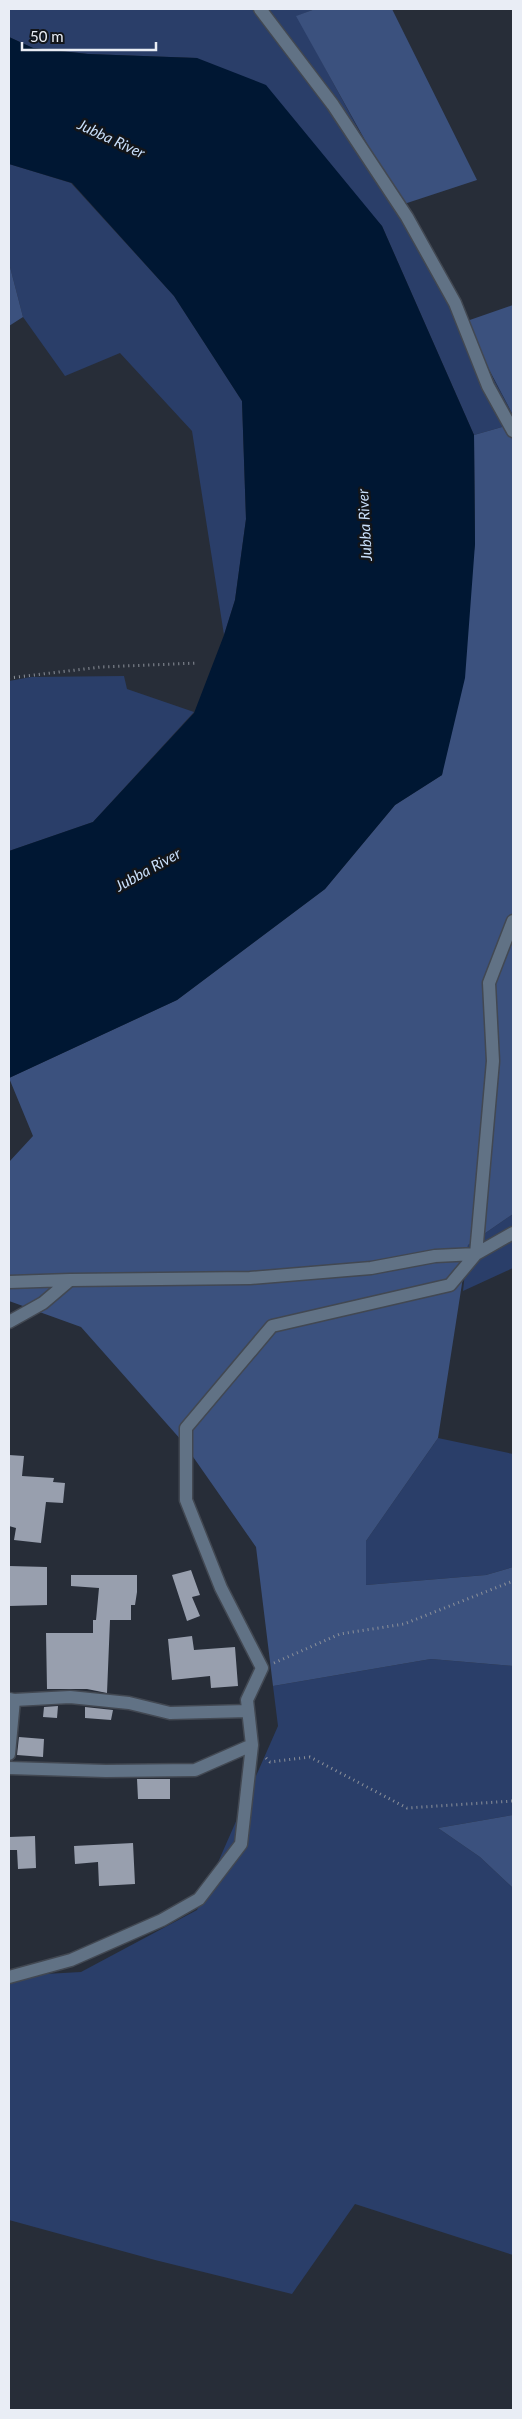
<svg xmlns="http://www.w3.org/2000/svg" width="522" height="2419" font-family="Lato,sans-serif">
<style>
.green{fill:#2a3e69}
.forest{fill:#3b517e}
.water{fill:#001733}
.building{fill:#989fae}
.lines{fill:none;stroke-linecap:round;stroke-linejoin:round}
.minor-casing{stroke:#424852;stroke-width:15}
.path{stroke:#8c919a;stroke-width:3;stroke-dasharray:1 4;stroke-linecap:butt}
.minor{stroke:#617285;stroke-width:12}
.labels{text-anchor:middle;stroke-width:5;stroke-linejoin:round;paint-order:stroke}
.water-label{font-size:15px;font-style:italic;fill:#c9dffa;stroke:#12151a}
</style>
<rect width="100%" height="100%" fill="#272d38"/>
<path class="green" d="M9,9H315L297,16L513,415V424L474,435L382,226L197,58L88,54L33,48L9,37Z
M9,164L71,183L174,296L242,401L246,519L235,600L224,635L192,431L120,353L65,376L23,317L9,263Z
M124,676L127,689L194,712L93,822L9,851V681L31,677Z
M513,1214V1268L463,1291L468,1245Z
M438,1438L513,1454V1567L486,1575L366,1585V1541Z
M431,1659L513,1666V1815L438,1828L480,1857L513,1888V2255L355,2204L292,2294L155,2260L9,2220V1976L81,1972L197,1910L278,1726L273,1686Z"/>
<path class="forest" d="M315,9H392L477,180L401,205L296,16Z
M9,263L23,317L9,326Z
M513,305V415L464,322Z
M513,424V1214L468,1245L438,1438L366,1541V1585L486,1575L513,1567V1666L431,1659L273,1686L256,1547L182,1441L81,1327L9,1301V1162L33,1136L9,1078L177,1000L325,889L395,805L442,775L475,544L474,435Z
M513,1815V1888L480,1857L438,1828Z"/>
<path class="water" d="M9,37L33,48L88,54L197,58L266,85L382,226L474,435L475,544L465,678L442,775L395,805L325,889L177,1000L9,1078V851L93,822L194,713L224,635L235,600L246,519L242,401L174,296L72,183L9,164Z"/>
<path class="building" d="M9,1455L24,1456L22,1476L54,1478L53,1482L65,1483L63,1503L46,1502L41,1543L14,1540L16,1528L9,1526Z
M9,1566L47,1567V1605L9,1606Z
M191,1570L200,1595L192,1597L200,1616L187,1621L172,1575Z
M71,1575H137V1592L135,1605H131V1620H110L107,1693L87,1689H47L46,1633H93V1620H96L99,1588L71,1586Z
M192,1636L194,1650L235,1647L238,1686L211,1688L210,1676L172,1680L168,1639Z
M58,1706L57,1718L43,1717L44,1707Z
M85,1707L113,1710L111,1720L85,1718Z
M19,1737L44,1739L43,1757L17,1755Z
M137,1779H170V1799H138Z
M35,1836L36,1868L18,1869L17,1850H9V1837Z
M133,1843L135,1884L99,1886L98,1862L75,1864L74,1846Z"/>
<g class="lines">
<g class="minor-casing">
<path id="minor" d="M260,9L333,105L407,217L455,303L488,386L513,431
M9,1282L70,1280
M9,1322L43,1303L70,1280L250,1278L371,1268L435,1256L476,1254L513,1233
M9,1699L14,1700L9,1754
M14,1700L70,1697L129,1703L170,1713L248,1711
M9,1768L106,1771L195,1770L252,1745
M9,1977L71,1960L162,1920L199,1899L241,1844L252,1745L247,1700L262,1668L221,1588L186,1500V1428L272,1326L450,1285L476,1254L493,1061L489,983L513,921"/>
</g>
<path class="path" d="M9,678L101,667L198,663
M274,1663L340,1634L404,1624L513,1581
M266,1758L270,1762L310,1757L407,1808L513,1801"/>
<use href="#minor" class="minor"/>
</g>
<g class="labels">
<g class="water-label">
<text transform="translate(111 139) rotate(25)" y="5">Jubba River</text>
<text transform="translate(365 525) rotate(-93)" y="5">Jubba River</text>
<text transform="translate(148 870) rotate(-29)" y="5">Jubba River</text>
</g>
</g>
<rect width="522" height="2419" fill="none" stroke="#e9edf5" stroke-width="20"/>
<path d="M22 42v8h134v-8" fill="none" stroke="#e9edf5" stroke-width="2.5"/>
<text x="30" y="42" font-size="15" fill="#e9edf5" stroke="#12151a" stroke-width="4" paint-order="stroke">50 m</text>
</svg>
